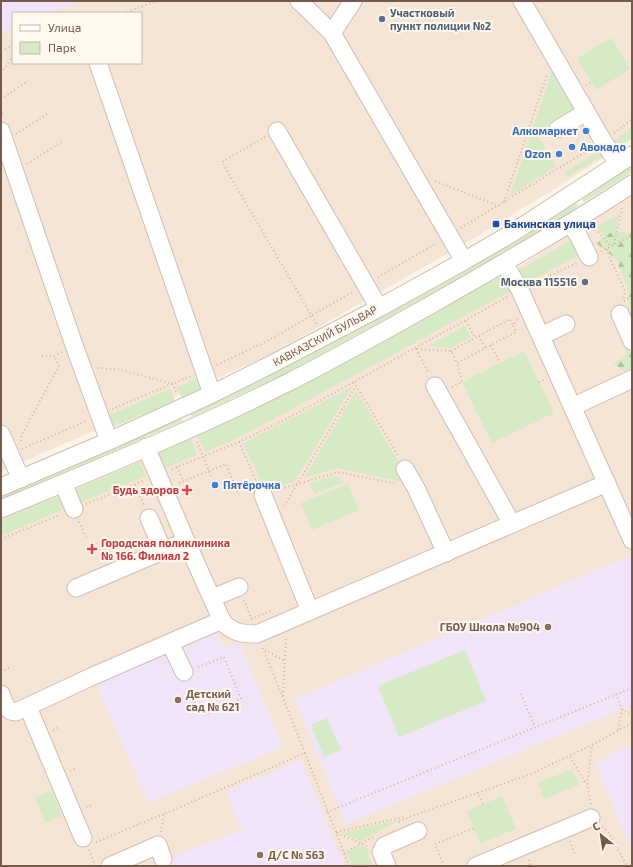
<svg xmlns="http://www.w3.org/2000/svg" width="633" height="867" font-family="'Exo 2',sans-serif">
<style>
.residential{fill:#f4e5d6;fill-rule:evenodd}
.education{fill:#f1e4f9}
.green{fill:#d6eac6}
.forest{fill:url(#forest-firs)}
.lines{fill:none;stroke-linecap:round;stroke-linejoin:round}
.minor-casing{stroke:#d0bdb0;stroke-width:19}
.path{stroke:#d7b5a2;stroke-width:2;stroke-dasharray:1 3;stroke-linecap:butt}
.minor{stroke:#fff;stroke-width:17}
.service-dot{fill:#5c6f8a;stroke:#fff8ee;stroke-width:1.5}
.shop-dot{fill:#3f7fe0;stroke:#fff8ee;stroke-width:1.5}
.transit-dot{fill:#1a4fb4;stroke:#fff8ee;stroke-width:1.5}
.health-dot{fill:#e0444e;stroke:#fff8ee;stroke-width:1.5}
.education-dot{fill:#8d6e63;stroke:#fff8ee;stroke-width:1.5}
.labels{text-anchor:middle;stroke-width:4;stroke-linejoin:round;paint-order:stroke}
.service-label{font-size:11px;font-weight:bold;fill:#4e5e75;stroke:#fff8ee;text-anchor:start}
.shop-label{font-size:11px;font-weight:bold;fill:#366cbe;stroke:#fff8ee;text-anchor:end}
.transit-label{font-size:11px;font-weight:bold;fill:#164399;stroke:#fff8ee;text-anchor:start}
.street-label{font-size:11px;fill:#76594b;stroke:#fff8ee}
.health-label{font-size:11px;font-weight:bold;fill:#be3a42;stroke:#fff8ee;text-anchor:end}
.education-label{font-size:11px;font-weight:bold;fill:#785e54;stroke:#fff8ee;text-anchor:start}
</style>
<defs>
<pattern id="forest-firs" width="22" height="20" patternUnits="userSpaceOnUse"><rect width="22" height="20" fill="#d6eac6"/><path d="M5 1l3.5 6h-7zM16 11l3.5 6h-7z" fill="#b2c1a3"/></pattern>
</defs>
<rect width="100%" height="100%" fill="#fcf4e8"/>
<path class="residential" d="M1,1H632V139L556,188L471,240L268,356L1,471ZM13,13H141V63H13Z
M632,193V866H1V515L285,395L508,274Z"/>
<path class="education" d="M1,1H83L52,13H13V28L1,33Z
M632,555V705L346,824L295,699Z
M216,630L225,649L239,643L283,747L148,802L95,681Z
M632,744V850L597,768V761Z
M301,760L345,866H151L242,829L226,791Z"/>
<path class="green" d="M612,38L630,69L596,90L577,58Z
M554,65L579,106L536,132L556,166L510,196Z
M632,127V138L618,148L613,141Z
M599,151L602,156L568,177L565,172Z
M632,163V172L584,202L580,196Z
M574,200L579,206L552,225L488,263L285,374L192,417L189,410Z
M619,214L613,242L611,243L597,227Z
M572,240L579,256L523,284L516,272Z
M503,275L513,290L238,438L205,452L197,434L231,420Z
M465,326L471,337L451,348L428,346Z
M524,351L554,413L492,443L462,382Z
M201,377L203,389L182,398L177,387Z
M353,386L294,482L265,490L243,443L297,416Z
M170,389L175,401L111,428L105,417Z
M356,391L412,484L337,468L304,478Z
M180,414L183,421L1,501V494Z
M191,438L197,455L161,470L154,453Z
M140,462L146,476L78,503L73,490Z
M334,475L345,482L315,494L309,484Z
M348,484L359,510L312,530L301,503Z
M59,496L64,509L1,536V520Z
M465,650L486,701L399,737L378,686Z
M327,718L341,750L324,757L311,725Z
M572,769L579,785L544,799L538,783Z
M52,790L62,816L45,823L35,797Z
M502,796L516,829L480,843L467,811Z
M400,820L361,841L341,833Z
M361,845L370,850L368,854L373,866H352L347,853Z"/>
<path class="forest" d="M613,231L632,233L631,374L613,364L625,357V340L628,321L629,293L616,259L596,243Z"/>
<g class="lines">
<g class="minor-casing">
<path id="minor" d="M299,1L332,33L464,261
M522,1L603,141L618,164
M332,33L353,1
M98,63L212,394
M558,129L586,112
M1,131L74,345L109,441
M277,131L379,308
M570,224L578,235L589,257
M504,263L520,290L632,540
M620,314L632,341
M541,336L566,324
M435,386L512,524
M572,407L632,379
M1,434L21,479
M146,447L186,541L223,623C235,633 242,634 257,634L607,483
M405,469L416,488L446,553
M63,483L74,509
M1,487L109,441L212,394L272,364L379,308L464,261L512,233L632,155
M263,495L310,611
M1,509C97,469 193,430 285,384C333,360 380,333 427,307C496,268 565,228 632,184
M149,518L163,551
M76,588L186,541
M212,598L239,587
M170,643L184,672
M1,694C4,702 6,712 16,712L93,676L222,620
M28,707L83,838
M110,866L158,845L163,859
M387,866L381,852L384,846L418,831
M476,866L591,818"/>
</g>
<path class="path" d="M123,13L158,1
M1,50L13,46
M1,73L13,56
M586,85L592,82
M1,99L28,81
M1,109L4,117
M614,133L632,119
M16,134L47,114
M265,137L222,162L317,325
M27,164L63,141
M435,181L499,206
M504,202L547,75
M593,226L611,246
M461,228L590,149
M614,244L622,208
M607,249L611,261L625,291L623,301
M601,251L632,236
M378,277L437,243
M532,284L577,263
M624,301L632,296
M466,321L475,338
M479,336L485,348
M491,345L500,363
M416,349L429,374
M417,349L451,351L457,363L516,332L513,325L518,319
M451,351L510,319L513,325
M42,356H54L62,352
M217,365L267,341L354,291
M98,368L117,369L173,384L177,394
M354,382L399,457
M539,382L545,379
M452,387L462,382L457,363
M112,409L191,376
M21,441V436L59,366L54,356
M197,442L211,476
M239,442L257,483
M22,449L86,421
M177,467L183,481
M172,469L239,442L296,414L507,297
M179,483L226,464L237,492
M135,485L144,506
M277,490L338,472L397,484
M86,504L145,480
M284,506L356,386
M79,522L86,537
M1,539L60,515
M244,600L252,620
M251,619L271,611
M265,650L285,661
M198,667L224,657L241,699L204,715
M1,672L9,668
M521,694L535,727
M616,694L622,709L618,730
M283,696L286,638
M622,709L632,716
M53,730L59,727
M305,753L349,866
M570,757L586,784
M70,771L76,768
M477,792L483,804
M591,804L587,786L592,745L632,723
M86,807L92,805
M327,812L632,688
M399,822L409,817L531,774L592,745
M602,827L609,833L627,866
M161,832L164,814L305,753L262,646
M336,832L405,817
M337,833L367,846
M570,841L575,855
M96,842L164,814
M89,850L95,865
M344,853L373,837
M529,860L531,866
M444,866L435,844L474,828"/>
<use href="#minor" class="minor"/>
</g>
<g class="service-dot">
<circle cx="382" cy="19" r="4"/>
<circle cx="585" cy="282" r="4"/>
</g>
<g class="shop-dot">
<circle cx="586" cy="131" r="4"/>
<circle cx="572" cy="147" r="4"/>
<circle cx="559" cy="154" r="4"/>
<circle cx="215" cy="485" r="4"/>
</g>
<rect class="transit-dot" x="492" y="220" width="8" height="8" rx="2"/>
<g class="health-dot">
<path d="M185 484h4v4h4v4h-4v4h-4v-4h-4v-4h4z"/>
<path d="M90 543h4v4h4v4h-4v4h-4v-4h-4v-4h4z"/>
</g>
<g class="education-dot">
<circle cx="548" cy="627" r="4"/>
<circle cx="178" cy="700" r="4"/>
<circle cx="260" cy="855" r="4"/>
</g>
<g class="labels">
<g class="service-label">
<text x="390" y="17">Участковый<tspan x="390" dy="13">пункт полиции №2</tspan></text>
<text x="577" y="286" text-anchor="end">Москва 115516</text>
</g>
<g class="shop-label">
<text x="578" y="135">Алкомаркет</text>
<text x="580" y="151" text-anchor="start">Авокадо</text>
<text x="551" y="158">Ozon</text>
<text x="223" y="489" text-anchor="start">Пятёрочка</text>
</g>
<g class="transit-label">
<text x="504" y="228">Бакинская улица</text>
</g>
<g class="street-label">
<text transform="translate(325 336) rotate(-28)" y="4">КАВКАЗСКИЙ БУЛЬВАР</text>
</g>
<g class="health-label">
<text x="179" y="494">Будь здоров</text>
<text x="101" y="547" text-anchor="start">Городская поликлиника<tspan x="101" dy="13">№ 166. Филиал 2</tspan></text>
</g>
<g class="education-label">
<text x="540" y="631" text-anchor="end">ГБОУ Школа №904</text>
<text x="186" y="698">Детский<tspan x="186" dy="13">сад № 621</tspan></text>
<text x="268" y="859">Д/C № 563</text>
</g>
</g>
<rect width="633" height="867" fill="none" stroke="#76594b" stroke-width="4"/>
<rect x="12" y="12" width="130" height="52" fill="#fff8ee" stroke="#c8b8ad"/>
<rect x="20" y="25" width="20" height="6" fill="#ffffff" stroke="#c8b8ad"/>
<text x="48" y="32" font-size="12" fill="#76594b">Улица</text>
<rect x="20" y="42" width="20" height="12" fill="#d6eac6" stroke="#c8b8ad"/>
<text x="48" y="52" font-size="12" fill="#76594b">Парк</text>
<g transform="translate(601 835) rotate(330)" stroke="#fff8ee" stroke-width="3" paint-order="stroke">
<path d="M0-3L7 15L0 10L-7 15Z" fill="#76594b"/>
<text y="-6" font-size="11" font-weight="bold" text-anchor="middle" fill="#76594b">С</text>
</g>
</svg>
